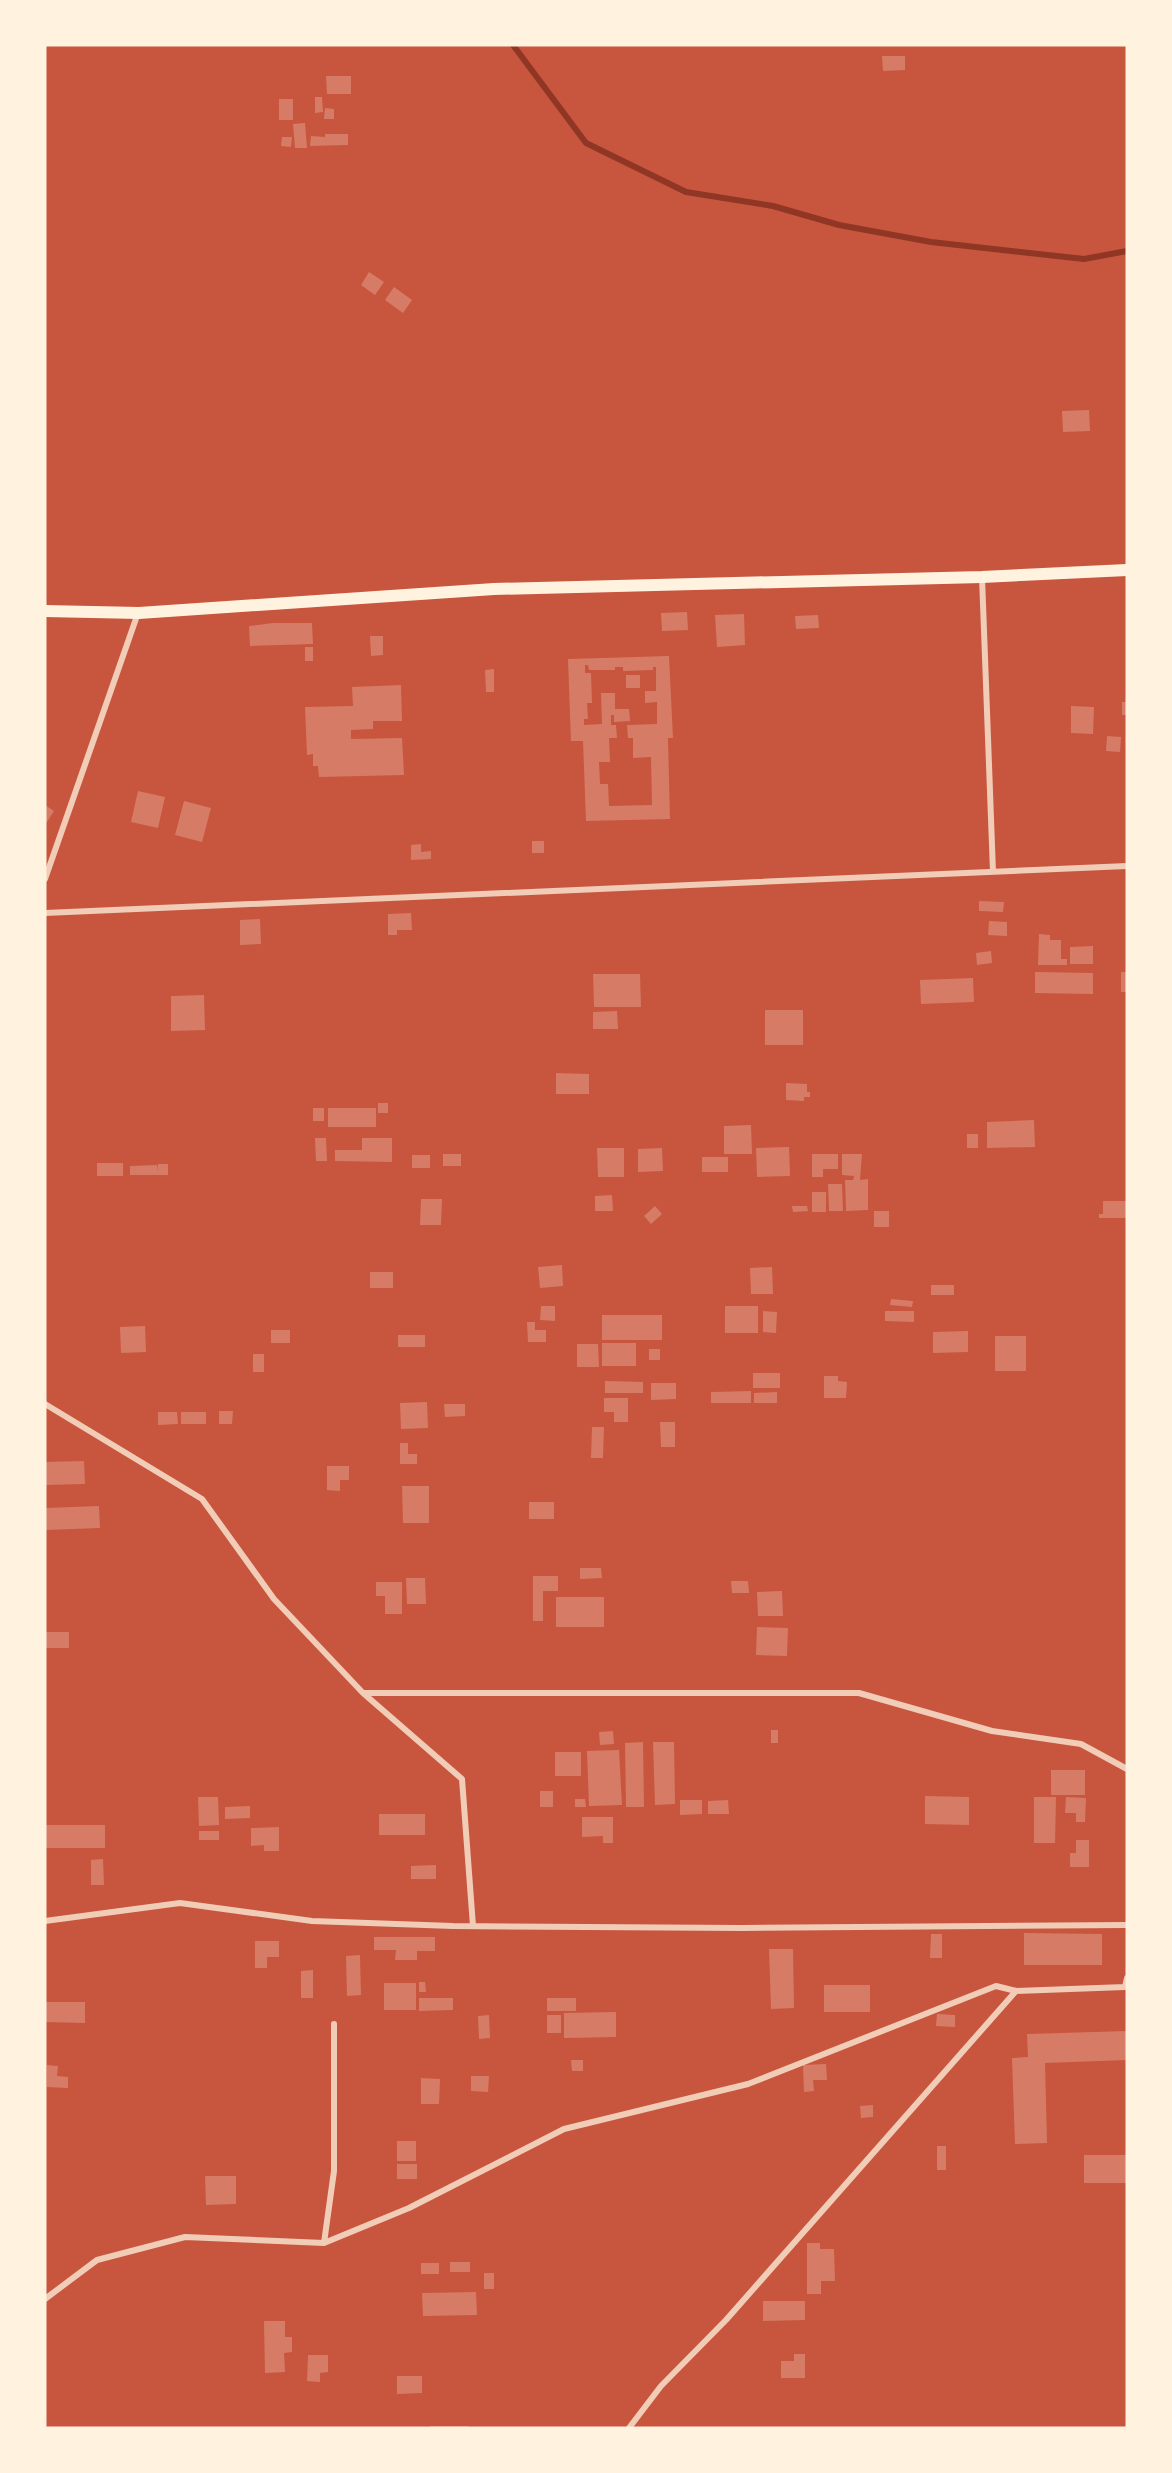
<svg xmlns="http://www.w3.org/2000/svg" width="1172" height="2473" font-family="'Playfair Display',serif">
<style>
.lines{fill:none;stroke-linecap:round;stroke-linejoin:round}
.stream{stroke:#8f3625;stroke-width:6}
.building{fill:#d67c66;fill-rule:evenodd}
.minor{stroke:#f1ccb7;stroke-width:6}
.secondary{stroke:#fff3e0;stroke-width:12}
</style>
<rect width="100%" height="100%" fill="#c8553d"/>
<g class="lines">
<path class="stream" d="M513,45L586,143L686,192L773,206L839,225L931,242L1084,259L1127,251"/>
</g>
<path class="building" d="M882,56H905V70L883,71Z
M326,76H351V94H327Z
M315,97H322L323,112L315,113Z
M279,99H293V120H279Z
M325,108L334,109V119H324Z
M305,123L307,148H295L293,124Z
M325,134H348V145L310,146L311,136L325,137Z
M282,137H292L291,147L281,146Z
M369,272L384,282L375,295L361,285Z
M394,287L412,300L403,313L385,300Z
M1089,410L1090,431L1063,432L1062,411Z
M687,612L688,630L662,631L661,613Z
M744,614L745,645L717,647L715,615Z
M818,615L819,628L796,629L795,616Z
M273,623H312L313,644L250,646L249,626Z
M370,636H383V655L371,656Z
M305,647H313V661H305Z
M669,656L673,738H668L670,819L586,821L583,741H571L568,659ZM585,665H588L589,670H615V667H623V671L653,670V667H656V691H645V703L657,702V724L627,725L628,738H633V758L651,757L652,805L609,806L608,784H600L599,762H610L609,738H617L616,725H611V715H614V722L630,721L629,709H615V693H601L602,724L584,725V719H588L587,703H592L591,673H585Z
M494,669V692H486L485,670Z
M626,675H640V688H626Z
M401,685L402,721H373V729L351,730V739L402,738L404,775L319,777L318,766H313V754L307,755L305,707L353,706L352,687Z
M1122,702H1127V715H1122Z
M1071,706L1094,707L1093,734L1071,733Z
M1107,736L1121,737L1120,752L1106,751Z
M138,791L165,797L158,828L131,822Z
M184,801L211,808L202,842L175,835Z
M45,805L54,811L47,822L45,821Z
M532,841H544V853H532Z
M421,844V852L431,851V859L411,860V845Z
M979,901L1004,902L1003,912L979,911Z
M411,913L412,930H397V935H388V914Z
M260,919L261,944L240,945V920Z
M989,921L1007,922V936L988,935Z
M1039,934L1050,935V940H1061V959H1067V965H1038Z
M1093,946V964H1070V947Z
M991,951L992,963L977,965L976,953Z
M1035,972L1093,973V994L1035,993Z
M1121,972H1127V992H1121Z
M593,974H640L641,1007H594Z
M973,978L974,1002L921,1004L920,980Z
M204,995L205,1030L171,1031V996Z
M765,1010H803V1045H765Z
M617,1011L618,1029H593V1012Z
M556,1073L589,1074V1094H556Z
M786,1083L807,1084V1092H810V1097H804V1101L786,1100Z
M378,1103H388V1113H378Z
M313,1108H324V1121H313Z
M328,1108H376V1127H328Z
M1034,1120L1035,1147L987,1148V1122Z
M751,1125L752,1154H724V1126Z
M967,1134H978V1148H967Z
M315,1138H326L327,1161H316Z
M362,1138H392V1162L335,1161V1150H362Z
M789,1147L790,1176L757,1177L756,1148Z
M597,1148H624V1177H598Z
M662,1148L663,1171L638,1172V1149Z
M443,1154H461V1166H443Z
M812,1154H838V1169H823V1177H812Z
M842,1154H862L860,1180L868,1179V1210L846,1211L845,1180H853L854,1176L842,1175Z
M412,1155H430V1168H412Z
M702,1157H728V1172H702Z
M97,1163H123V1176H97Z
M158,1164H168V1175H130V1166L157,1165V1171Z
M828,1184H842L843,1211H829Z
M812,1192H826V1212H812Z
M612,1195L613,1211H595V1196Z
M421,1199H442L441,1225H420Z
M1103,1201H1127V1218H1099V1214H1103Z
M655,1206L662,1214L651,1224L644,1216Z
M792,1206H807L808,1211L793,1212Z
M874,1211H889V1227H874Z
M562,1265L563,1286L540,1288L538,1267Z
M772,1267L773,1294H751L750,1268Z
M370,1272H393V1288H370Z
M931,1285H954V1295H931Z
M891,1299L913,1301L912,1307L890,1305Z
M541,1306H555V1321L540,1320Z
M725,1306H758V1333H725Z
M763,1311L777,1312L776,1333L763,1332Z
M885,1311H914V1322L885,1321Z
M602,1315H662V1340H602Z
M527,1322H535V1330H546V1342H528Z
M145,1326L146,1352L121,1353L120,1327Z
M271,1330H290V1343H271Z
M968,1331V1352L933,1353V1332Z
M398,1335H425V1347H398Z
M995,1336H1026V1371H995Z
M602,1343H636V1366H602Z
M577,1344H598L599,1367H577Z
M649,1349H660V1360H649Z
M253,1354H264V1372H253Z
M753,1373H780V1388H753Z
M824,1376H838V1381L847,1382L846,1398H824Z
M605,1381L643,1382V1393H605Z
M651,1383H676V1399L651,1400Z
M751,1391V1403H711V1392Z
M777,1392V1403H754V1393Z
M604,1398H628V1422H614V1412H604Z
M427,1402L428,1428L401,1429L400,1403Z
M444,1404H465V1416L445,1417Z
M219,1411H233L232,1424H219Z
M158,1412H177L178,1424L158,1425Z
M181,1412H206V1424H181Z
M660,1422H675V1447H661Z
M592,1427H604L603,1458H591Z
M400,1443H408V1454H417V1464H400Z
M84,1461L85,1484L45,1485V1462Z
M327,1466H349V1480H340V1491L327,1490Z
M402,1486H429V1523H403Z
M529,1502H554V1519H529Z
M99,1506L100,1528L45,1530V1508Z
M580,1568H601L602,1578L580,1579Z
M533,1576H558V1591H543V1621H533Z
M406,1578H425L426,1604H407Z
M731,1581H748L749,1593H732Z
M376,1582H402V1614H385V1596H376Z
M782,1591L783,1616H758L757,1592Z
M556,1597H604V1627H556Z
M757,1627L788,1628L787,1656L756,1655Z
M45,1632H69V1648H45Z
M771,1730H778V1743H771Z
M613,1731L614,1744L600,1745L599,1732Z
M643,1742L644,1807H626L625,1743Z
M653,1742H674L675,1804L655,1805Z
M619,1750L622,1805L589,1806L587,1751Z
M555,1752H581V1776H555Z
M1051,1770H1085V1795H1051Z
M540,1791H553V1807H540Z
M925,1796L969,1797V1825L925,1824Z
M198,1797H218L219,1825L199,1826Z
M1034,1797H1056L1055,1843H1034Z
M1066,1797L1086,1798L1085,1822H1076V1813H1065Z
M575,1799H585L586,1807H575Z
M680,1800H702V1814L680,1815Z
M728,1800L729,1814H708V1801Z
M250,1806V1818L225,1819V1807Z
M379,1814H425V1835H379Z
M582,1817H613V1843H603V1836L582,1837Z
M45,1825H105V1848H45Z
M279,1827V1851H264V1845L251,1846V1828Z
M199,1831H219V1840H199Z
M1076,1840H1089V1867H1070V1853H1076Z
M103,1859L104,1885H91V1860Z
M436,1865V1879H411V1866Z
M1024,1933L1102,1934V1965H1024Z
M931,1934H942V1958H930Z
M374,1937H435V1951H417V1960H395L396,1950H374Z
M255,1941H279V1957H267V1968H255Z
M769,1949H793L794,2008L771,2009Z
M360,1955L361,1995L347,1996L346,1956Z
M313,1970V1998H301V1971Z
M419,1982H425L426,1992H419Z
M384,1983H416V2010H384Z
M824,1985H870V2012H824Z
M419,1998H453V2010L419,2011Z
M547,1998H576V2011H547Z
M45,2002H85V2023L45,2022Z
M616,2012V2037L564,2038V2013Z
M937,2014L955,2015V2027L936,2026Z
M489,2015L490,2038L479,2039L478,2016Z
M547,2015H561V2033H547Z
M1127,2031V2060L1045,2063L1047,2143L1015,2144L1012,2058L1028,2057L1027,2034Z
M571,2060H583V2071H572Z
M826,2064L827,2080H813L814,2091L804,2092L803,2065Z
M47,2065L58,2066L57,2076L68,2077V2088L47,2087Z
M471,2076H489L488,2092L471,2091Z
M421,2078L440,2079L439,2104H421Z
M873,2105V2117L861,2118L860,2106Z
M397,2141H416V2161H397Z
M937,2146H946V2170H937Z
M1084,2155H1127V2183H1084Z
M397,2164H417V2179H397Z
M205,2176H236V2204L206,2205Z
M807,2243H820V2249H834L835,2281H821V2294H807Z
M450,2262H470V2272H450Z
M421,2263H439V2274H421Z
M484,2273H494V2289H484Z
M476,2292L477,2315L423,2316L422,2293Z
M763,2301H805V2320L763,2321Z
M264,2321H285V2337H292V2352L284,2353L285,2372L265,2373Z
M794,2354H805V2378H781V2361H794Z
M308,2355H328V2372L320,2373V2382L307,2381Z
M397,2376H422V2393L397,2394Z
M430,2426H469V2428H430Z"/>
<g class="lines">
<path class="minor" d="M982,577L993,872
M45,879L138,613
M45,913L1127,866
M45,1404L202,1499L274,1599L363,1693H859L992,1731L1081,1744L1127,1769
M363,1693L462,1779L473,1926
M45,1921L180,1903L312,1921L453,1926L742,1928L1127,1925
M324,2243L334,2171V2024
M45,2299L97,2260L185,2237L324,2243L409,2208L564,2129L748,2084L996,1986L1016,1991L1125,1987L1127,1978
M629,2428L661,2386L726,2320L1016,1991"/>
<path class="secondary" d="M45,611L139,613L494,589L982,577L1127,570"/>
</g>
<rect width="1172" height="2473" fill="none" stroke="#fff3e0" stroke-width="93"/>
</svg>
